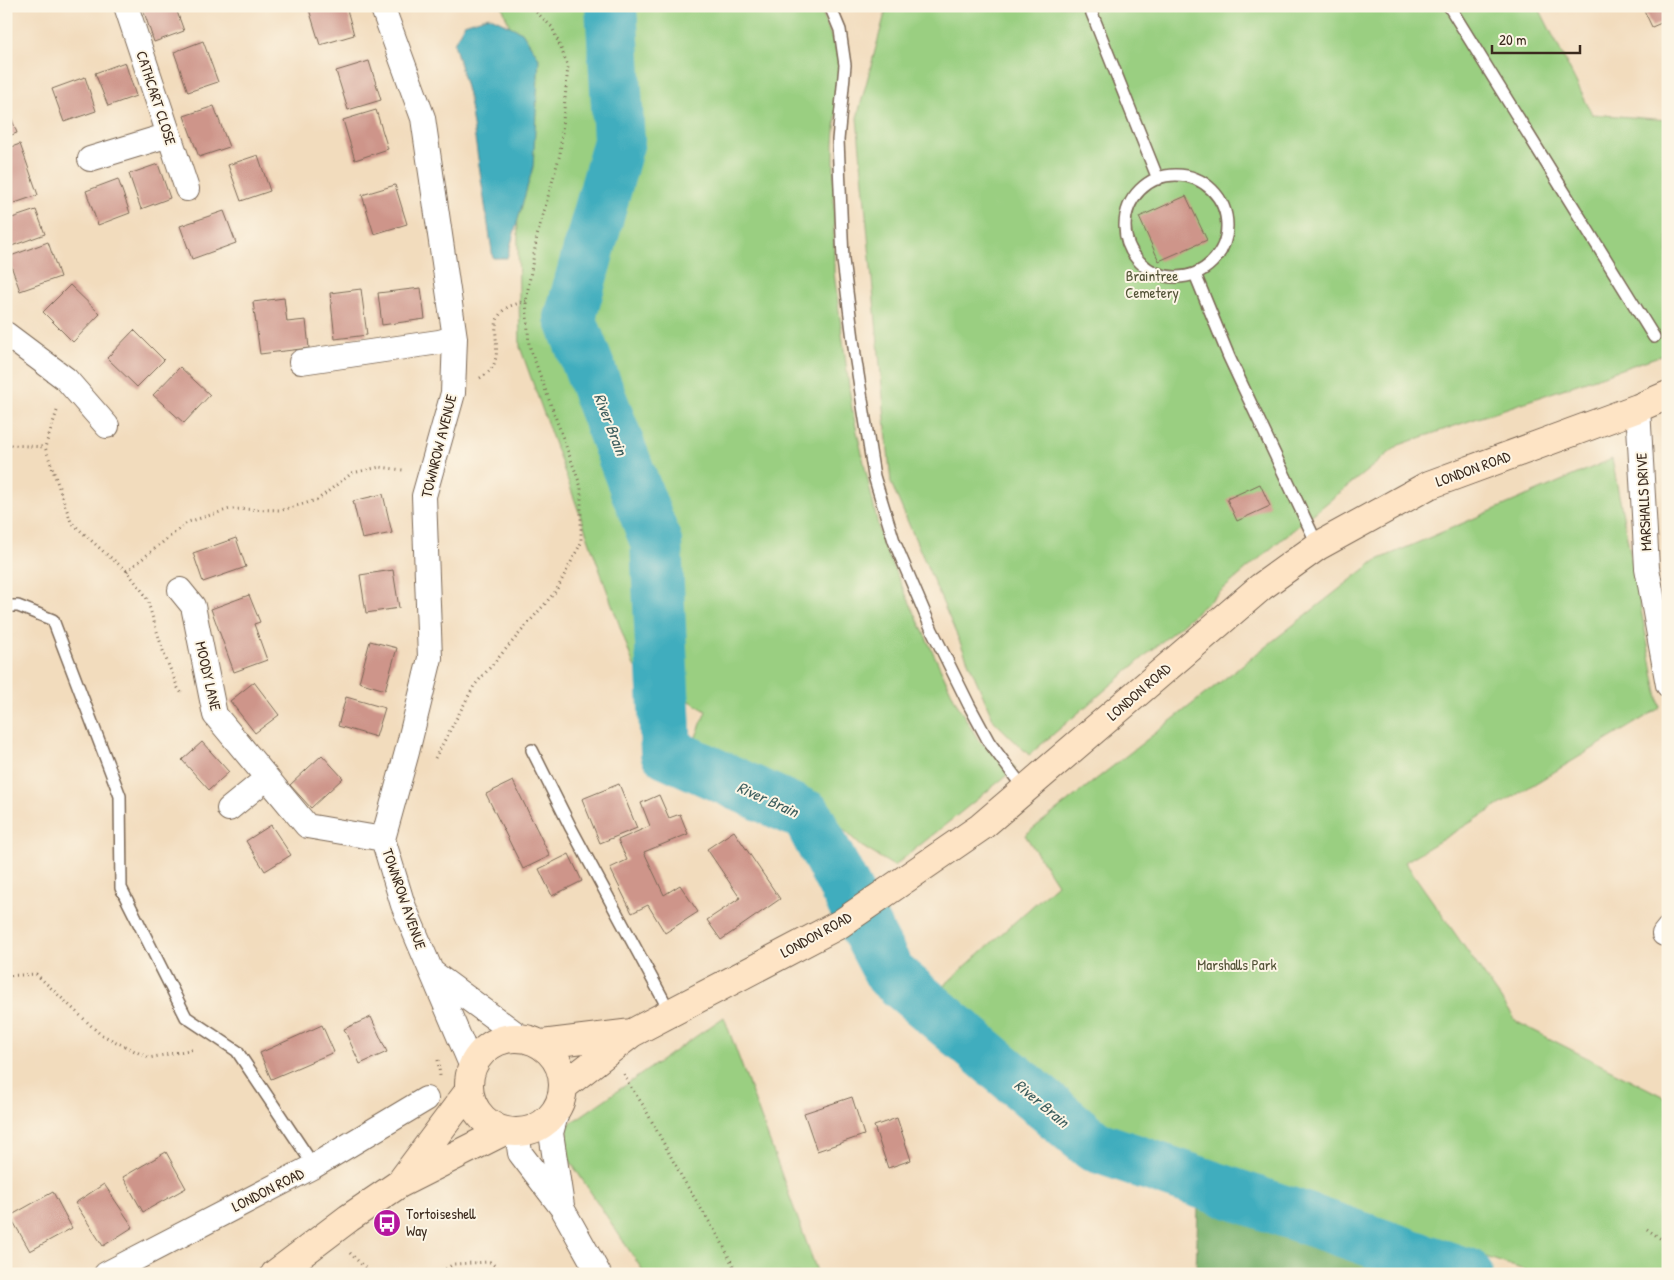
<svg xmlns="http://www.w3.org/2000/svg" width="1674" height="1280" font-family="'Patrick Hand',sans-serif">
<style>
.green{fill:#9acf81;stroke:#6a7c50}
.forest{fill:#7bb26f;stroke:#5b6e46}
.water{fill:#40adbe;stroke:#3e6c6e}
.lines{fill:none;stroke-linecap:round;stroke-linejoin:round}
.river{stroke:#40adbe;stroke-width:52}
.building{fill:#ce958a}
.lane-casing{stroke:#7b6856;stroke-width:14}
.street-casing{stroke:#7b6856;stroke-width:26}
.secondary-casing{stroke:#7b6856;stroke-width:30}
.path{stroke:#7b6856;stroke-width:3;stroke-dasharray:1 4;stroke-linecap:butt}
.lane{stroke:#fff;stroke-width:11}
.street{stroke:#fff;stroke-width:24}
.secondary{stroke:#fee4c5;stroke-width:28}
.labels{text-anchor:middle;stroke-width:4;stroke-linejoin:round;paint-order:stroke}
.street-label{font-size:15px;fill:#3b2a1e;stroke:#fcf5e5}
.park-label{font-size:15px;fill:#535337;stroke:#fcf5e5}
.poi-label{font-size:15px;fill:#3b2a1e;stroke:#fcf5e5;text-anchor:start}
.water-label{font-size:16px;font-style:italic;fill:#3d5e5e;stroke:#fcf5e5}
</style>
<rect width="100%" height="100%" fill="#fcf5e5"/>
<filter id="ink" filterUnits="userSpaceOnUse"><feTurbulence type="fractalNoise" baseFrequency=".02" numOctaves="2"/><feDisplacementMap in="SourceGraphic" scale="10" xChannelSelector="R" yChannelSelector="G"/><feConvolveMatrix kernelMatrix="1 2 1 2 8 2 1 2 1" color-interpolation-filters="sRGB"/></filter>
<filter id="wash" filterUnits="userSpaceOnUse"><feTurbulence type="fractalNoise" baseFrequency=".0096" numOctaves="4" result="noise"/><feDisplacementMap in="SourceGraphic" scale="20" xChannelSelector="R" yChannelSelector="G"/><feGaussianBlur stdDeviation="1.12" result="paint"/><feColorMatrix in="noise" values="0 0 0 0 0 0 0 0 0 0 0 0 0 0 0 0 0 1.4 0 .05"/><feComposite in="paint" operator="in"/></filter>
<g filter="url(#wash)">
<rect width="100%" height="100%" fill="#f2dcbd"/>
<path class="green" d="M502,6H820L840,61L834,144V273L852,409L882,543L957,704L979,741L1016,768L894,866L861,846L812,800L692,747L706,711L634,666L520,347L514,38Z
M887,6H1538L1592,114L1668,120V353L1399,445L1282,539L1029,755L994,721L891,483L857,118Z
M1612,459L1660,708L1405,862L1517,1022L1668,1099V1274H1536L1106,1128L940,989L1057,884L1025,835L1375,561Z
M724,1017L818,1274H645L566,1155L568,1125Z"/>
<path class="forest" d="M1198,1203L1419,1274H1196Z"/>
<path class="water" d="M489,16L522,32L539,58L533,167L507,258H493L469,99L454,43L464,24Z"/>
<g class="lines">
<path class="river" d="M611,6L619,141L570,318L656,542L666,752L807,816L890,974L1094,1146L1467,1274"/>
</g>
<g id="blocks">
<path class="building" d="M142,6H175L184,31L154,42Z
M308,6H346L354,35L320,45Z
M1642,6H1668V20L1652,27Z
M203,41L218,82L188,92L174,52Z
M369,61L381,100L348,110L336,71Z
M125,62L136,96L108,106L95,73Z
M85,77L96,111L64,122L52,89Z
M6,104L17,133L6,137Z
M214,106L229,147L199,157L184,116Z
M376,110L388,149L355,160L343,120Z
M20,144L38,195L6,206V149Z
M258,155L270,191L241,201L228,165Z
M158,164L170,198L141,209L129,174Z
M118,179L130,213L98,225L86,191Z
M395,185L407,224L374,234L362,195Z
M1186,196L1207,240L1159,261L1139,217Z
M36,210L45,234L6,248V220Z
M224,211L236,243L192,259L180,226Z
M48,242L60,277L20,291L8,257Z
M70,285L100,314L73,342L43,312Z
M421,288L425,319L382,325L378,293Z
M361,289L367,335L335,339L330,293Z
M284,298L287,322L306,320L309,348L260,354L253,302Z
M134,330L164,360L137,387L107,358Z
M180,367L210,395L184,423L153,395Z
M1260,484L1270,506L1237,521L1227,499Z
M383,494L392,533L362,539L353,501Z
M236,538L246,567L203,582L193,553Z
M393,570L399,608L366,613L360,575Z
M249,595L260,622L254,624L267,660L234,672L211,609Z
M370,641L397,648L385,690L359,682Z
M254,682L279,715L255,733L230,701Z
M346,697L385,708L376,737L338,726Z
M202,742L229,772L209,790L182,760Z
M322,755L343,778L311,808L290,785Z
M513,781L550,856L523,869L486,794Z
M619,784L637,828L600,843L582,799Z
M659,795L669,818L680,814L688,834L644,852L664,895L680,885L698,912L665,933L648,905L632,913L610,868L627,860L618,840L650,826L641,803Z
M271,825L291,855L265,871L246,841Z
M734,831L780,899L721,940L707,920L740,898L707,849Z
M569,854L582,881L552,896L539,869Z
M371,1017L387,1052L360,1064L344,1029Z
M322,1025L334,1052L271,1079L260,1053Z
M852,1097L864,1135L817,1151L804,1113Z
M897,1118L911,1160L888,1168L874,1126Z
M166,1152L186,1188L143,1212L123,1177Z
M104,1184L133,1227L103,1246L75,1203Z
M53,1192L72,1228L30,1251L10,1216Z"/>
</g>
</g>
<g filter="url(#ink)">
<use href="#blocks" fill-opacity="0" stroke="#7b6856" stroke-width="1"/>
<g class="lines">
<g class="lane-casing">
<path id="lane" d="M830,6L840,30L845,65L838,140L843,260L855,355L874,476L894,541L932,630L969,705L989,742L1025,790
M1089,6L1158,179
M1449,6L1654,337
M1125 226a51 51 0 1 1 102 0a51 51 0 1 1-102 0Z
M1195,274L1229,357L1318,546
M6,606H18L53,620L120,796L121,888L186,1017L237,1051L314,1166
M532,750L571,828L670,1012"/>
</g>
<g class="street-casing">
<path id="street" d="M126,6L187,189
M382,6L423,118L455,338L453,393L424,496L430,658L407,752L383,839L403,905L472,1067
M90,159L169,135
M6,334L66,379L107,426
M301,362L439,342L455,338
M1638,408L1647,568L1668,685
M180,590L193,606L215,715L307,826L383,839
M229,809L267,778
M1664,934L1668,929
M432,972L519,1036
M558,1108L551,1133L562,1206
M517,1132L520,1153L562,1208L599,1274
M106,1274L314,1166L426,1099"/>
</g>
<g class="secondary-casing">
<path id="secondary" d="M469 1085a47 47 0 1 1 94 0a47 47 0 1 1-94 0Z
M542,1044L632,1033
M564,1086L632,1033L840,924L981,827L1261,587L1318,546L1429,485L1638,408L1668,395
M403,1179L469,1091
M275,1274L349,1218L399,1184L504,1131"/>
</g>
<path class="path" d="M480,378C487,374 493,369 495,361C501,342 486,318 510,306C515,304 521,303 526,301
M57,411L45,447L71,522L105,553L127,571L146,596L164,654L178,688L183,695
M6,443L11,445L45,447
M127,571L188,522L230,509L282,510L317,500L352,473L380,467L403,470
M435,758L474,686L556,591L581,543V487L529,345L526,301L537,236L560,154L568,66L552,27L530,6
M6,976L36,974L100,1034L149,1058L195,1049
M438,1060L440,1076
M624,1074L628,1083L643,1105L684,1181L721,1241L737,1274
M1647,1229L1668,1244
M350,1253L371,1274
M437,1274L454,1264L490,1262L505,1274"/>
<use href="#lane" class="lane"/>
<use href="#street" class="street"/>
<use href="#secondary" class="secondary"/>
</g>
</g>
<defs>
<g id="bus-disc" transform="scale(1.4375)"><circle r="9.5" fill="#b5179e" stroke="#fcf5e5"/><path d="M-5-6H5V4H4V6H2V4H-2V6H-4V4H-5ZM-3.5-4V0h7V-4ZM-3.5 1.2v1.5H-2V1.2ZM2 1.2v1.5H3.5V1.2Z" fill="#fff"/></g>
</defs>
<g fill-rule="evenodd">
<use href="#bus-disc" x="387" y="1223"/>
</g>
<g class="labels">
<g class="street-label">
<text transform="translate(156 98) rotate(72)" y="5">CATHCART CLOSE</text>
<text transform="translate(439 446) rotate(-76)" y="5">TOWNROW AVENUE</text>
<text transform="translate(1473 469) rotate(-20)" y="5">LONDON ROAD</text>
<text transform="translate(1644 502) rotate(-93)" y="5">MARSHALLS DRIVE</text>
<text transform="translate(208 676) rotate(77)" y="5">MOODY LANE</text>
<text transform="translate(1139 692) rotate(-41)" y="5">LONDON ROAD</text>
<text transform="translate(404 899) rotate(71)" y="5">TOWNROW AVENUE</text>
<text transform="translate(816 935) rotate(-29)" y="5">LONDON ROAD</text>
<text transform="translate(268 1190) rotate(-27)" y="5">LONDON ROAD</text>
</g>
<g class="park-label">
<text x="1152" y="281">Braintree<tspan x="1152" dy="17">Cemetery</tspan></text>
<text x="1237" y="970">Marshalls Park</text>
</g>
<g class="poi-label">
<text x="406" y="1219">Tortoiseshell<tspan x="406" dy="17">Way</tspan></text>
</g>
<g class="water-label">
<text transform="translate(611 424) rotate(69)" y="6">River Brain</text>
<text transform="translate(768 799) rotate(24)" y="6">River Brain</text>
<text transform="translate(1042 1103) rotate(40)" y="6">River Brain</text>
</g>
</g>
<rect width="1674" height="1280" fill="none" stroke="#fcf5e5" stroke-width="25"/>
<path d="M1492 45v8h88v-8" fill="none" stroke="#3b2a1e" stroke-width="2.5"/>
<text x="1499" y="45" font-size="15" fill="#3b2a1e" stroke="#fcf5e5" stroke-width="4" paint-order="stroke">20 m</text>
</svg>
